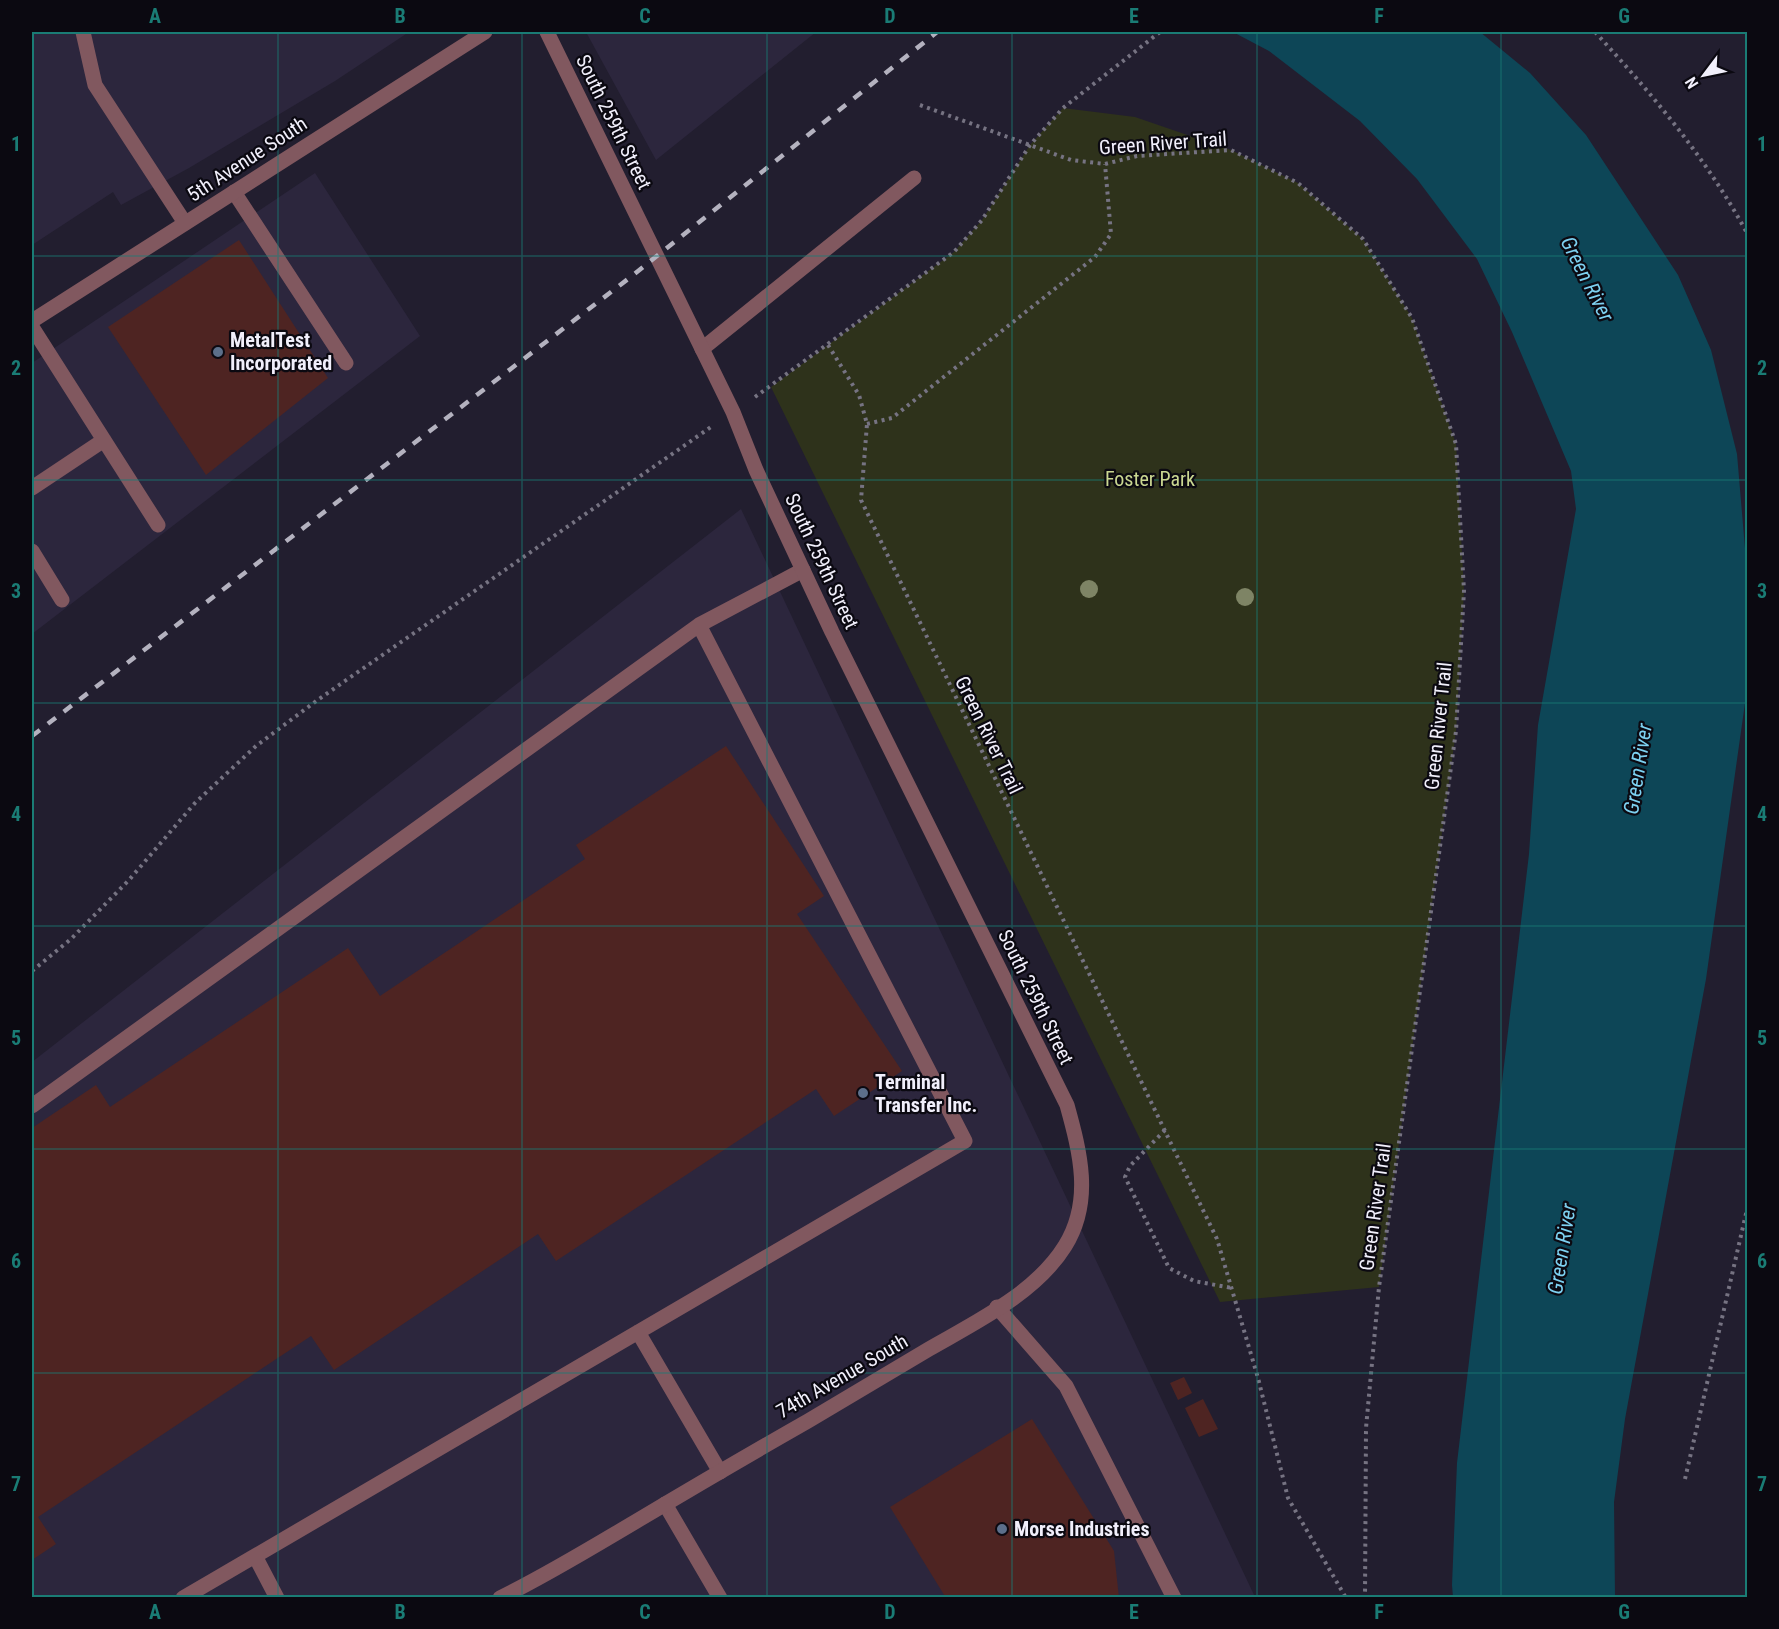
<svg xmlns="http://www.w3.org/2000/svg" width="1779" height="1629" font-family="'Roboto Condensed',sans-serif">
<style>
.built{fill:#2c263d}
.green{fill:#2e321b}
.water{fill:#0d4657}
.building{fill:#4e2422}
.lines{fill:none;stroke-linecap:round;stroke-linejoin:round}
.path{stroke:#767382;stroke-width:4;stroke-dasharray:3 4.5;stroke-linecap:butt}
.service{stroke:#81585f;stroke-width:15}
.minor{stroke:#81585f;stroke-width:15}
.rail{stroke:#b4b2bf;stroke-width:4.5;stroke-dasharray:10 10;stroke-linecap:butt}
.tree{fill:#7e8465}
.grid{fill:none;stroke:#1a7c75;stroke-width:1.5;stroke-opacity:0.55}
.service-dot{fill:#5c6f8a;stroke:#0b0911;stroke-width:2}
.labels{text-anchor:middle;stroke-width:4.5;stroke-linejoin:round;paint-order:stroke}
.street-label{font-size:20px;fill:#f1effb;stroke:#0b0911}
.poi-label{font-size:20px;font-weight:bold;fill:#f1effb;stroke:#0b0911;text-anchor:start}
.park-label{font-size:20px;fill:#cad791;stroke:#0b0911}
.water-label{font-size:21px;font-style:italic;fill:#7dd1f1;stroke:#0b0911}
.neatline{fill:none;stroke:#1a7c75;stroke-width:2}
.grid-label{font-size:20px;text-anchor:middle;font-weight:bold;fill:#1a7c75}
</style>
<rect width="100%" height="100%" fill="#221e2f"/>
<path class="built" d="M32,32H409L335,81L189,168L121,205L113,192L32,245Z
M586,32H816L656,160Z
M315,173L420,336L32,634V363Z
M741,509L1255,1597L32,1598V1062Z"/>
<path class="green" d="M1063,108L1135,117L1231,150L1298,183L1363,239L1412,318L1456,444L1464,591L1456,731L1379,1287L1220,1302L771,387L954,252L982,220L1030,145Z"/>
<path class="water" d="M1233,32H1480L1530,73L1586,135L1678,275L1711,350L1737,454L1746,560L1747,689L1706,979L1625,1419L1614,1502L1615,1597H1453L1452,1585L1457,1463L1529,854L1538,725L1576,509L1571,471L1512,332L1477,259L1417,179L1360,121L1269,51Z"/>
<path class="building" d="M239,240L328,378L206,475L108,327Z
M726,746L824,896L797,914L902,1071L834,1116L816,1089L556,1261L538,1234L334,1370L311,1336L38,1517L56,1544L32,1560V1128L96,1085L110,1107L348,948L380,996L585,859L576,845Z
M1184,1377L1192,1393L1178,1400L1170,1383Z
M1203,1399L1218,1429L1199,1437L1185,1408Z
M1032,1419L1114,1551L1119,1598H946L890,1507Z"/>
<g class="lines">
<path class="path" d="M1595,32C1652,94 1708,160 1748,235
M920,105L1071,160L1105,164L1137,156L1231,150L1298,183L1363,239L1412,318L1456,444L1464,591L1456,731L1379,1287L1366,1428L1365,1598
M828,345L859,395L867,424L861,500L1217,1239L1258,1378L1288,1498L1346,1598
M755,397L954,252L982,220L1030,145L1063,108L1160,32
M867,424L892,418L1095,257L1111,234L1105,164
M32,971L71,939L129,880L195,803L256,746L319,699L711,427
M1165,1130L1130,1166L1125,1177L1169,1268L1194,1281L1232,1288
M1685,1479L1748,1205"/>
<path class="service" d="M83,32L95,85L185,223
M234,192L346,363
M32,327L158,525
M702,349L914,178
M32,488L104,440
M32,551L62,600
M32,1106L699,625
M997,1307L1066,1386L1174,1598
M638,1332L720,1472
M665,1504L720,1598
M183,1598L255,1556
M277,1598L255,1556L965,1141L699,625L803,570"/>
<path class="minor" d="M32,321L485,32
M500,1598C547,1575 591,1548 635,1522C692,1488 750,1454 808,1421C848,1397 888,1373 929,1349C976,1322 1036,1293 1065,1246C1093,1201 1080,1152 1067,1105L832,632L756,470L733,412L547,32"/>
<path class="rail" d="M32,736L628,279L937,32"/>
</g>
<g class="tree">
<circle cx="1089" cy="589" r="9"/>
<circle cx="1245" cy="597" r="9"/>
</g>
<path class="grid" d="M278,32V1598M522,32V1598M767,32V1598M1012,32V1598M1257,32V1598M1501,32V1598M32,256H1748M32,480H1748M32,703H1748M32,926H1748M32,1149H1748M32,1373H1748"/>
<g class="service-dot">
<circle cx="218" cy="352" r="6"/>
<circle cx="863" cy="1093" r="6"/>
<circle cx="1002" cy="1529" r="6"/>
</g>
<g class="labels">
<g class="street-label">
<text transform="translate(614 122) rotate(64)" y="7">South 259th Street</text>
<text transform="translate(1163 143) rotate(-4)" y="7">Green River Trail</text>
<text transform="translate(247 159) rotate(-33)" y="7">5th Avenue South</text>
<text transform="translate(822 561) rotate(65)" y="7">South 259th Street</text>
<text transform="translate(1438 726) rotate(-84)" y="7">Green River Trail</text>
<text transform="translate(989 735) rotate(64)" y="7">Green River Trail</text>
<text transform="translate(1036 997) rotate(64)" y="7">South 259th Street</text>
<text transform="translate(1375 1207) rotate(-82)" y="7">Green River Trail</text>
<text transform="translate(842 1376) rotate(-30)" y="7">74th Avenue South</text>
</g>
<g class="poi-label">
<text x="230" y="347">MetalTest<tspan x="230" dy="23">Incorporated</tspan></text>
<text x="875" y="1089">Terminal<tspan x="875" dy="23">Transfer Inc.</tspan></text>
<text x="1014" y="1536">Morse Industries</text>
</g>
<g class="park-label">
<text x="1150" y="486">Foster Park</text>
</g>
<g class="water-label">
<text transform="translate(1587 279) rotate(63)" y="7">Green River</text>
<text transform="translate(1638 769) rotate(-81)" y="7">Green River</text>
<text transform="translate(1562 1249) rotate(-81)" y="7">Green River</text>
</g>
</g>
<rect width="1779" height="1629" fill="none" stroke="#0b0911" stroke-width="66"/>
<g transform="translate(1704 75) rotate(238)" stroke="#0b0911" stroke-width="4.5" paint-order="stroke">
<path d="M0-4.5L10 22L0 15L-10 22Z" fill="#f1effb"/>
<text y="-9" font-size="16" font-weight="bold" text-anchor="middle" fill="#f1effb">N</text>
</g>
<rect x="33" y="33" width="1713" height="1563" class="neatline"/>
<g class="grid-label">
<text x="155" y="23">A</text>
<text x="400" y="23">B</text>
<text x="645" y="23">C</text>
<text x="890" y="23">D</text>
<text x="1134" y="23">E</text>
<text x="1379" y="23">F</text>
<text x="1624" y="23">G</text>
<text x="16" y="151">1</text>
<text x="1762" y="151">1</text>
<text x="16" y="375">2</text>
<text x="1762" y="375">2</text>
<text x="16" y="598">3</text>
<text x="1762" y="598">3</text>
<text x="16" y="821">4</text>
<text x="1762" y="821">4</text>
<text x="16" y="1045">5</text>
<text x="1762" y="1045">5</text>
<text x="16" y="1268">6</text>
<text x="1762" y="1268">6</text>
<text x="16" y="1491">7</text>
<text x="1762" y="1491">7</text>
<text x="155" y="1619">A</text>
<text x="400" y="1619">B</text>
<text x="645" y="1619">C</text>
<text x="890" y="1619">D</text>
<text x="1134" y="1619">E</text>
<text x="1379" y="1619">F</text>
<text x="1624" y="1619">G</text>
</g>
</svg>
